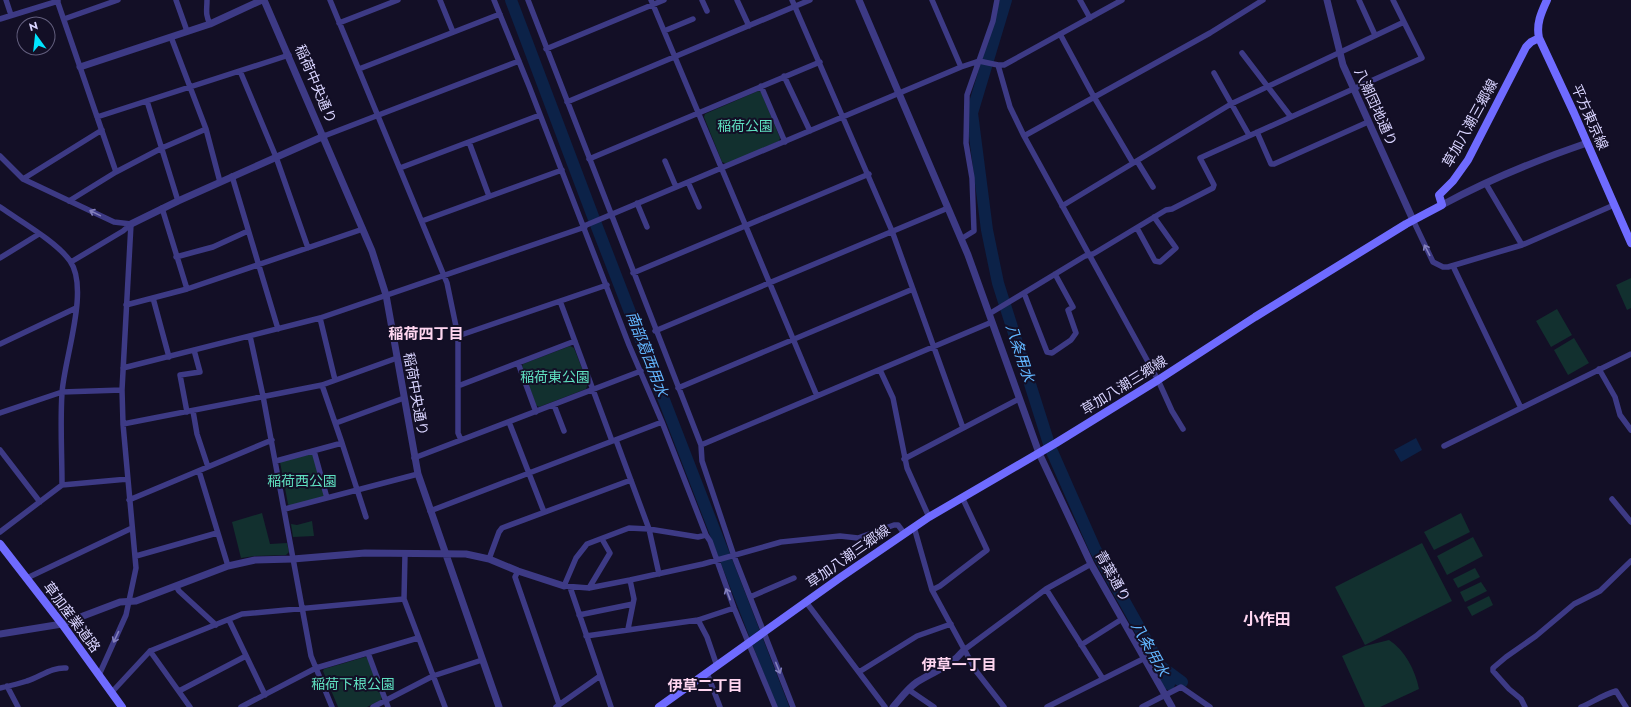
<svg xmlns="http://www.w3.org/2000/svg" width="1631" height="707" font-family="Jost,'Noto Sans JP',sans-serif">
<style>
.green{fill:#12302f}
.water{fill:#0c2248}
.lines{fill:none;stroke-linecap:round;stroke-linejoin:round}
.river{stroke:#0c2248;stroke-width:12}
.minor{stroke:#3d3a85;stroke-width:5.5}
.tertiary{stroke:#3d3a85;stroke-width:7}
.secondary{stroke:#6f6bff;stroke-width:8}
.oneway{stroke:#837fbc}
.labels{text-anchor:middle;stroke-width:4;stroke-linejoin:round;paint-order:stroke}
.street-label{font-size:14px;fill:#d9d4ff;stroke:#130f26}
.park-label{font-size:14px;fill:#5fe0c0;stroke:#130f26}
.neighbourhood-label{font-size:15px;font-weight:bold;fill:#ffd6f0;stroke:#130f26}
.water-label{font-size:15px;font-style:italic;fill:#62b6ff;stroke:#130f26}
.quarter-label{font-size:16px;font-weight:bold;fill:#ffd6f0;stroke:#130f26}
</style>
<rect width="100%" height="100%" fill="#130f26"/>
<path class="green" d="M758,91L761,92L780,138L779,141L727,164L722,162L704,117L705,114Z
M1631,278V308L1627,310L1616,285Z
M1557,309L1572,335L1551,347L1536,321Z
M1574,338L1589,363L1568,375L1554,350Z
M570,346L574,348L588,384L586,389L539,407L536,405L522,367L523,364Z
M311,454L313,455L324,495V497L289,506L288,504L280,462Z
M262,513L270,544L287,543L289,552L286,555L255,556L241,558L232,522Z
M1461,513L1470,532L1434,550L1424,532Z
M312,521L314,536L293,537L291,524L297,525Z
M1473,537L1483,556L1447,575L1437,556Z
M1422,543L1452,601L1365,645L1335,587Z
M1475,568L1480,577L1458,588L1453,579Z
M1481,582L1487,591L1465,602L1460,592Z
M1489,596L1493,605L1472,616L1467,607Z
M1389,640C1405,650 1415,670 1419,689L1380,707H1365L1342,656L1365,646Z
M365,657L368,658L382,696L381,700L367,707H338L323,671L324,669Z"/>
<path class="water" d="M1416,438L1422,450L1401,462L1394,450Z"/>
<g class="lines">
<path class="river" d="M511,0L597,227L783,707
M1006,0L972,113L987,230L998,283L1050,447L1095,549L1154,654L1169,684
M1163,668L1182,682"/>
<path class="minor" d="M6,0L11,15
M57,0L116,172
M176,0L187,31
M207,0C207,10 205,14 210,24
M330,0L447,283L458,336V433L461,440
M440,0L453,32
M494,0L529,86L629,345L662,422L706,535L710,541L734,608L775,707
M528,0L701,445L702,461L734,556L793,707
M651,0L817,396
M702,0L707,11
M737,0L749,26
M792,0L892,231L963,428
M932,0L961,67
M1080,0L1090,18
M1359,0L1375,35
M0,19L58,1
M64,19L118,0
M339,23L398,0
M664,31L693,19
M1060,34L1094,97L1133,163
M171,37L206,129L220,182
M546,49L664,0
M1242,53L1291,117
M998,65L1010,107L1024,136L1158,380L1172,411L1183,429
M359,69L500,14
M240,71L276,157L308,248
M1214,73L1249,135
M784,76L810,131
M761,86L785,142
M147,101L178,201
M567,102L810,0
M97,117L289,55
M1257,132L1271,164H1274L1368,122
M324,136L519,61
M1024,136L1210,33L1263,0
M469,142L489,196
M0,156L23,179L114,222L131,224
M589,159L820,62
M665,161L676,187
M1137,161L1153,187
M400,168L540,115
M232,176L278,329
M23,179L102,130
M688,182L699,207
M1486,184L1522,245
M69,201L116,172L162,148L206,129
M637,203L647,227
M1062,206L1231,104L1404,22
M0,207C20,221 57,242 70,261C90,289 64,359 62,393C60,423 62,454 62,485
M162,208L187,289
M1413,220L1433,262L1443,267H1448L1522,245L1614,205
M422,221L562,170
M584,226L961,67L979,61L998,65H1004L1122,0
M1137,228L1155,261L1160,262L1176,248L1154,217
M961,239L974,231L972,178L966,143L967,95L993,21L997,0
M176,257L213,247L248,231
M0,258L39,234
M71,262L123,231L131,224
M1453,266L1521,408
M633,273L869,174
M1024,293L1047,352L1052,353L1071,340L1076,333L1068,310L1073,307L1055,274
M153,298L169,357
M560,301L612,441
M126,305L187,289L363,229
M989,314L1085,256L1093,254L1166,210L1172,209L1213,188L1214,185L1200,158L1422,58L1393,0
M320,318L335,380
M655,331L948,208
M250,336L263,396L311,656L332,707
M458,336L607,285
M0,344L76,308
M518,363L536,412
M123,368L320,318L585,227
M1599,369L1615,397L1620,415L1631,430
M880,370L893,398L907,468L929,517
M458,386L575,341
M678,388L913,289
M554,405L564,431
M193,411L197,434L208,467
M187,412L180,375L200,372L194,350
M0,413L62,392L122,390
M509,422L544,512
M336,423L404,398
M123,424L322,385L397,358
M616,440L649,529L659,574
M342,443L366,517
M701,445L992,322
M1444,446L1631,354
M0,450L40,502
M314,451L327,498
M414,458L641,371
M904,459L1019,399
M276,461L342,443L322,385
M199,471L228,566
M1612,499L1631,522
M129,500L272,440
M285,509L418,474
M430,511L662,422
M914,527L932,590L976,671L1004,707
M0,532L62,485L128,479
M706,535L698,537L649,529L629,528L587,544L576,558L564,586L589,588L630,580L703,564L781,542L840,536L858,538L894,525H898L904,533
M405,554L404,599L445,707
M136,556L217,533
M489,559L499,532L502,528L631,480
M518,571L515,577L559,704
M27,578L132,528
M176,586L179,591L216,625
M570,587L611,707
M589,588L610,553L602,539
M1046,589L1103,679
M932,590L940,586L987,550L962,497
M750,597L794,578
M806,602L885,707
M579,615L633,604
M229,620L265,695
M698,620L707,637L717,666
M628,629L634,599L630,580
M586,636L698,620L734,608
M1081,645L1122,619
M964,650L1046,589L1091,564
M368,653L388,707
M859,672L917,636L951,624
M707,673L720,707
M99,675L126,615L136,568L123,424L122,390L131,224
M7,686L18,707
M0,688C9,686 18,684 27,681C40,677 52,667 66,668
M909,690L934,707
M179,691L246,656
M112,692L150,651
M190,707L150,651L242,614L404,599
M241,707L316,668L418,638
M373,707L433,676L482,660
M556,707L600,676
M1047,707L1145,658
M1142,707L1181,687L1210,707
M1525,707L1521,699L1509,689L1493,671V668L1506,657L1536,636L1574,604L1600,591L1631,561
M1581,707C1593,702 1603,695 1616,691L1626,707"/>
<path class="tertiary" d="M264,0L372,251L386,295L418,474L499,707
M859,0L968,255L1039,453L1091,564L1172,707
M1327,0L1343,65L1413,220
M80,67L210,24L262,0
M1442,205C1488,180 1537,160 1587,143
M131,224L178,201L324,136
M0,634L62,624L120,602L136,601L228,566L255,560L293,559L365,553L466,554L489,559L518,571L564,586
M893,707C900,699 908,688 917,682C936,670 949,668 964,650"/>
<path class="secondary" d="M1547,0C1541,13 1536,24 1539,38L1574,113L1631,243
M0,544L62,624L122,707
M659,707L841,577L929,517L1056,443L1158,380L1255,317L1406,224L1442,205L1439,195L1453,181L1468,160L1526,47L1531,42L1539,38"/>
</g>
<defs><path id="oneway-shaft" d="M-6 0H5M1.5-3L5.5 0L1.5 3" fill="none" stroke-width="1.6" stroke-linecap="round" stroke-linejoin="round"/></defs>
<g class="oneway">
<use href="#oneway-shaft" transform="translate(95 213) rotate(-154)"/>
<use href="#oneway-shaft" transform="translate(1427 250) rotate(-117)"/>
<use href="#oneway-shaft" transform="translate(728 594) rotate(-111)"/>
<use href="#oneway-shaft" transform="translate(116 637) rotate(115)"/>
<use href="#oneway-shaft" transform="translate(778 668) rotate(68)"/>
</g>
<g class="labels">
<g class="street-label">
<text transform="translate(316 84) rotate(67)" y="5">稲荷中央通り</text>
<text transform="translate(1376 107) rotate(66)" y="5">八潮団地通り</text>
<text transform="translate(1590 117) rotate(66)" y="5">平方東京線</text>
<text transform="translate(1470 123) rotate(-61)" y="5">草加八潮三郷線</text>
<text transform="translate(1124 385) rotate(-32)" y="5">草加八潮三郷線</text>
<text transform="translate(416 394) rotate(80)" y="5">稲荷中央通り</text>
<text transform="translate(848 556) rotate(-35)" y="5">草加八潮三郷線</text>
<text transform="translate(1113 576) rotate(61)" y="5">青葉通り</text>
<text transform="translate(72 617) rotate(53)" y="5">草加産業道路</text>
</g>
<g class="park-label">
<text x="745" y="131">稲荷公園</text>
<text x="555" y="382">稲荷東公園</text>
<text x="302" y="486">稲荷西公園</text>
<text x="353" y="689">稲荷下根公園</text>
</g>
<g class="neighbourhood-label">
<text x="426" y="339">稲荷四丁目</text>
<text x="959" y="670">伊草一丁目</text>
<text x="705" y="691">伊草二丁目</text>
</g>
<g class="water-label">
<text transform="translate(1020 353) rotate(72)" y="5">八条用水</text>
<text transform="translate(647 354) rotate(69)" y="5">南部葛西用水</text>
<text transform="translate(1150 649) rotate(61)" y="5">八条用水</text>
</g>
<g class="quarter-label">
<text x="1267" y="625">小作田</text>
</g>
</g>
<g transform="translate(36 36) rotate(345)"><circle r="19" fill="#130f26" stroke="#625e7d"/>
<path d="M0-3L7 15L0 10L-7 15Z" fill="#00e5ff"/>
<text y="-6" font-size="11" font-weight="bold" text-anchor="middle" fill="#d9d4ff">N</text>
</g>
</svg>
